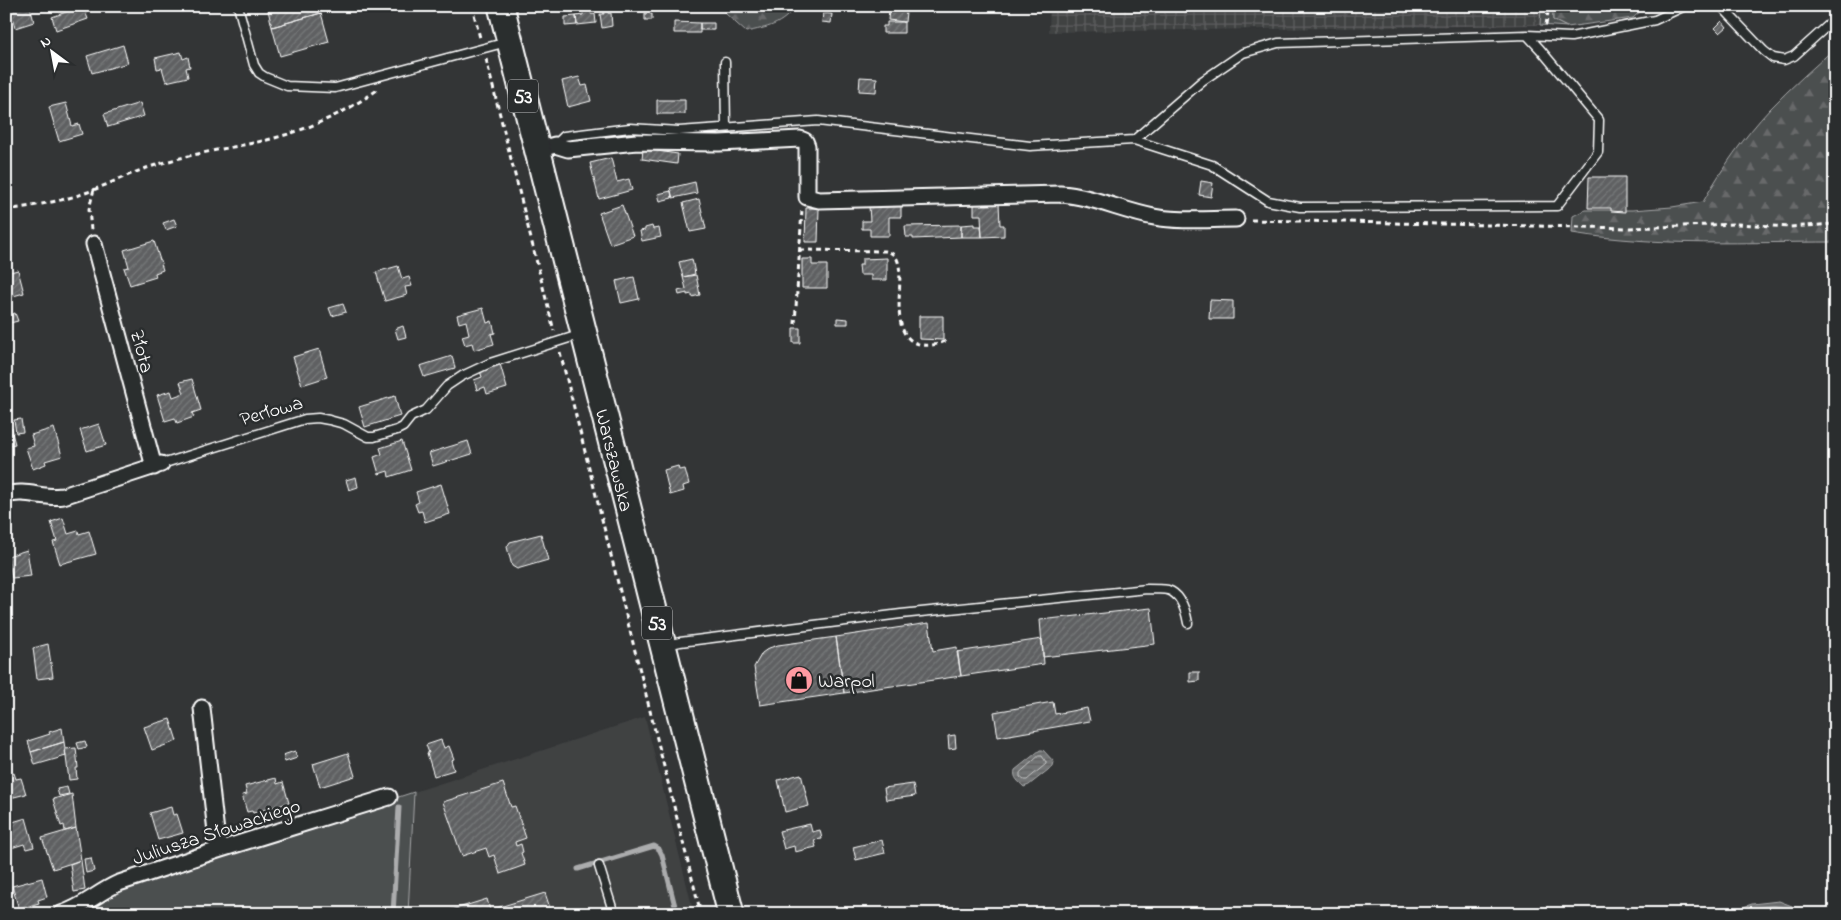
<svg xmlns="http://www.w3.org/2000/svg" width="1841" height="920" font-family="'Indie Flower',sans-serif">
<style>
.built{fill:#404243}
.industrial{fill:url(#industrial-grid)}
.green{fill:#4c4f50;stroke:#a6a7a8}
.forest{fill:url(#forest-firs);stroke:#a6a7a8}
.water{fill:url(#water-rules);stroke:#abacad}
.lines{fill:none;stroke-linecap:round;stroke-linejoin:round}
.shore{stroke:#c7c8c8;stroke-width:1}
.stream{stroke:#abacad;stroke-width:5}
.building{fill:url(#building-hatch);stroke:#fff}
.service-casing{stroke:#fff;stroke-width:11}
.minor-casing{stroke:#fff;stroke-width:19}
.primary-casing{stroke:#fff;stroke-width:29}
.path{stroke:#fff;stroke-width:3;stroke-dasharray:5 4;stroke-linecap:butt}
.service{stroke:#2a2d2e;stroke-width:8}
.minor{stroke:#2a2d2e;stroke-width:15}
.primary{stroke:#2a2d2e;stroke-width:25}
.labels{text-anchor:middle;stroke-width:5;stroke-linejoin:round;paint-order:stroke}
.shield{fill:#2a2d2e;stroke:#bfc0c0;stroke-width:1}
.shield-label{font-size:19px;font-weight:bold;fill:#fff}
.street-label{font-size:20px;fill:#fff;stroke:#2a2d2e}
.poi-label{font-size:20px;fill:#fff;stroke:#2a2d2e;text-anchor:start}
</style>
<defs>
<pattern id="industrial-grid" width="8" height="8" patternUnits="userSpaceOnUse" patternTransform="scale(1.25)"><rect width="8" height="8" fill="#404243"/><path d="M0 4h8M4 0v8" fill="none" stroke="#5d5e5f"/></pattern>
<pattern id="forest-firs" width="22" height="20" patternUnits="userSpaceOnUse" patternTransform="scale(1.25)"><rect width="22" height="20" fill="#4c4f50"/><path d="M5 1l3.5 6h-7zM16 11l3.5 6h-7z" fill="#67696a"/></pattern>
<pattern id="water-rules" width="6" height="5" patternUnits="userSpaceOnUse" patternTransform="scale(1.25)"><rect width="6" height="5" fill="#737576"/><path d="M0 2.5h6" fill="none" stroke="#606061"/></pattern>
<pattern id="building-hatch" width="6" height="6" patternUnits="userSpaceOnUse" patternTransform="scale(1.25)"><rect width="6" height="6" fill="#5f6162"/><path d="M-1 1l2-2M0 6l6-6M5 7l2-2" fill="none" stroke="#77797a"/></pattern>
</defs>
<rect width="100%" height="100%" fill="#333536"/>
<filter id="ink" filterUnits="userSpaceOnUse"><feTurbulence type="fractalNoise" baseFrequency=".02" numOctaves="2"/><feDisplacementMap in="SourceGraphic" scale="10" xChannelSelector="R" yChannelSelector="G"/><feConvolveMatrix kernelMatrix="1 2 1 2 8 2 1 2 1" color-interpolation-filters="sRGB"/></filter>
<g filter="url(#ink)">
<path class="built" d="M645,717L694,914H408L414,792Z"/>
<path class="industrial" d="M1050,6H1541L1540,25L1049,32Z"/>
<path class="green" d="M1541,6H1553V20L1567,27L1540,25Z
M414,792L408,914H75L124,886Z"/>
<path class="forest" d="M724,6H796C781,26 768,27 746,32L726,14Z
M1553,6H1646L1633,18L1567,27L1553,20Z
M1835,48V242C1748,242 1659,247 1572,233L1573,216L1585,210H1632L1672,207L1703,202C1722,168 1744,137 1770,109C1791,87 1813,68 1835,48Z"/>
<path class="water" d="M1040,750H1043L1054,762L1053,766L1029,785L1024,787C1018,781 1013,778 1015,770Z
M1779,901L1792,906L1798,914H1723L1752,904Z"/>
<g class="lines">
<path class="shore" d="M1039,756H1042L1046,762V764L1027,780H1024L1020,777V773Z
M1739,914C1754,909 1780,899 1792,914"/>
<path class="stream" d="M578,869L654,846L659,849L662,855L677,914
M393,914L399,807"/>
</g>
<path class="building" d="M9,6H30L34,22L15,28Z
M83,6L88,19L56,30L52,17Z
M267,6H319L321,13L272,27Z
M1747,6H1768L1765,10L1755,12Z
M590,9L591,14H595L596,23L577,25L576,16L583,15V10Z
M603,9H608V13H611L612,26L602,28L600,14H604Z
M889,10L906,12L905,22L888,20Z
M321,13L329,42L280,56L272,27Z
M645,13L652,14V20H645Z
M823,13L832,14L831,23L822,22Z
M576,16L577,25L565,26V17Z
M1722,21L1727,27L1720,33L1715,28Z
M674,22L700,23V33H674Z
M887,22H904V33H883V26H887Z
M700,23H714V30H700Z
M123,45L128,63L92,73L87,56Z
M181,52L183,59L188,57L190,67L186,68L188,77L166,82L162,68L157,69L155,58Z
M579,77L582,86L587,85L591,101L568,107L562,81Z
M860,77L877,78L876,92L859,91Z
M657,100H685V114H657Z
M66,103L72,126L79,124L82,134L59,141L49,107Z
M140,103L144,116L108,127L104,114Z
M643,149L678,154L677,164L642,159Z
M611,158L617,182L629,179L632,190L599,199L590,163Z
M1589,177H1625V212L1611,211V208H1588Z
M1201,181L1213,183L1211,197L1199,195Z
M695,182L697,193L673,198L670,188Z
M671,191L672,198L660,201L658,194Z
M699,199L706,229L690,232L683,203Z
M999,203L1000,225H1004V236L982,237L981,215H974V204Z
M622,205L633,236L610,244L599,213Z
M901,205V217H889V236H870V229H862V221H870L869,206Z
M806,208H819L818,242H805Z
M174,219L177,226L166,230L163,223Z
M974,224V226H981L982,237H961V225Z
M961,225V237L913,239V237H906L905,226Z
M652,226L653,229L659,228L661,237L642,241L640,231L645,230V228Z
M154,241L163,270L155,273L156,277L130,285L124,268L129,267L124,250Z
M887,258V280H871V275H860L859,265H862V259Z
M692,259L695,274L683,277L679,262Z
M802,259H812V265H827V288H802Z
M398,266L402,279L409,277L412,286L405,287L407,295L385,301L376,272Z
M18,270L24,293L6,298V273Z
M696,275L700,295L692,297V294L687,295V293L679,295L678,291L686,289L683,277Z
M634,277L639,299L621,303L616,281Z
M1210,300L1233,301V319H1209Z
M343,304L346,312L332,316L329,308Z
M483,308L487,323L492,321L495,333L491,334L494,344L474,350L472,343L465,345L462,336L469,334L466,321L459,323L457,315Z
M15,313L18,321L6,324V316Z
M919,316H943V340L919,339Z
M837,318L848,319V324H837Z
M403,326L406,337L398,339L395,329Z
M793,328H800V343H793Z
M319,349L327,377L302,385L293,357Z
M452,356L455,368L424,377L420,366Z
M500,364L507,388L487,394L485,387L477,390L474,380L482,377L480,371Z
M192,379L201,410L192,413L194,417L177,423L175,418L165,421L157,395L171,391L173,397L184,393L180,382Z
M395,396L400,416L365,427L359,407Z
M21,419L23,432L16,433L14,420Z
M6,423L8,429L12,428L13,433L6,435Z
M99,424L106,445L87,451L80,430Z
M54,428L62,456L45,461L46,464L33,469L26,448L34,446L31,435Z
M12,433L15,444L6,446V435Z
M402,441L411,470L389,477L388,471L379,474L374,457L382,454L380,448Z
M468,441L472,454L433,466L429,453Z
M678,466L679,470L685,469L689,484L683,486L684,491L670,495L664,470Z
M356,477L358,487L349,490L346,480Z
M441,484L450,514L425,522L422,511L418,512L415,504L419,502L416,492Z
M63,518L68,534L78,531L79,534L89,531L96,554L60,564L53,542L57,541L51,522Z
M541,534L548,560L517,569L512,566L507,547L510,542Z
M27,550L31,576L12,578L8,556Z
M1151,608L1155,644L1043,657L1040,620Z
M929,623L933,651L957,647L961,676L844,693L836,637Z
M836,637L844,693L760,705L754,667L762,653L769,648L778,645Z
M1042,639L1044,664L961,676L957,652Z
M48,644L53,677L37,679L33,648Z
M1190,672H1199V681L1190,682Z
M1053,702L1055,714L1087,708L1090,721L998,737L994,712Z
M170,719L177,741L152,750L144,727Z
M62,728L64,742L31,752L28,741L50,734L49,732Z
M955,735L956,748L949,749L948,736Z
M441,740L444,748L449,746L454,759L451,760L454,770L434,776L427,753H429L426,745Z
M85,741L87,747L79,749L77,743Z
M64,742L66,756L35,765L31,752Z
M76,748L78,768H76L77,779L69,780L65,749Z
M295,751L297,758L285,762L283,755Z
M348,753L355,776L320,787L313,764Z
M14,773L16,779L21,778L26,794L6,799V776Z
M801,774L809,806L785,812L778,780Z
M276,778L277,784L283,782L289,803L253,813L252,811L247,812L242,795L247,794L245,786Z
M503,783L511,807L515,806L526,838L515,842L516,846L521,844L523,852L521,853L525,865L500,874L494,855L489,857L486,848L462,856L443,802Z
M913,784L915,796L886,800L884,788Z
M67,787L69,794L59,796L57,789Z
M72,794L76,828L65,831L64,825L61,826L53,799Z
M171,807L173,815L177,814L183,833L158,840L150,813Z
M26,818L34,847L26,849L24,844L8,849L6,843V824Z
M810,824L812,832L820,830L822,839L814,840L816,847L795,852L794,846L784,849L779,831Z
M76,828L81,860L53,869L42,838Z
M882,840L885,853L856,860L853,847Z
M91,858L94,871L86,873L84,859Z
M81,860L85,890L74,892L70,864Z
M42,878L47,897L38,900L39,903L19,909L12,886Z
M545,893L552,914H439L487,899L490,910Z"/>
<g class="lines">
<g class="service-casing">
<path id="service" d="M238,6L254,65L259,73L265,77L287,86L335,88L507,42
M1721,6L1764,51L1773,58L1784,60L1794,56L1835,19
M1527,35L1571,37L1655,20L1685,6
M725,62L726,127
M555,145L564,136L630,128L679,131L818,121L1030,146L1134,140L1212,165L1268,201L1300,207L1557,206L1598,152L1599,120L1540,49L1527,35L1278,43L1243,53L1202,81L1134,140
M162,464L305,419L318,418L329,420L344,424L368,437H374L397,430L403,427L411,417L426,410L447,386L462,376L490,363L582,334
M667,645L680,642L901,614L1147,589C1154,589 1162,589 1168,590C1181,594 1186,612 1188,623
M599,866L614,914"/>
</g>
<g class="minor-casing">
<path id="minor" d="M537,150L555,145L568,149L637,142L719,143L800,139L805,141L807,146V197L819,200L1060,194C1092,196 1122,211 1154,217C1180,222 1209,219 1236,219
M94,244L154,467
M6,495C26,489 43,499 63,496L161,464
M202,708L218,850
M61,914C84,907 98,892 119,883L218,850L389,797"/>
</g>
<g class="primary-casing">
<path id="primary" d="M501,6L731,914"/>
</g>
<path class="path" d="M472,6L480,38
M1546,25L1549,6
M486,59L554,331
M6,210C33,206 63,201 88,192C112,183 135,171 159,164C194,153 231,148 267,140C307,130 344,114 377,90
M1251,220L1630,228L1736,224L1790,227L1835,224
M91,230L89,209L94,189
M800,250L885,251C890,252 894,254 897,259C907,280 884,339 923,345C932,346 941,344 949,339
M795,324L802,210
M560,352L701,914"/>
<use href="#service" class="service"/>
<use href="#minor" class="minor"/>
<use href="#primary" class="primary"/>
</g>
</g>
<defs>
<g id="shop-disc" transform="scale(1.4375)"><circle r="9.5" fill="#ff9aa2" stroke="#2a2d2e"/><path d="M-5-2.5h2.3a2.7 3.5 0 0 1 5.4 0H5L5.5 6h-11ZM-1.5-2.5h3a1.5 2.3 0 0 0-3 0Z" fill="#111"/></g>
</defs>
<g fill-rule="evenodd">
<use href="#shop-disc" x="799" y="680"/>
</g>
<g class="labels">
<g class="shield">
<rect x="508" y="79.5" width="30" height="33" rx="4"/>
<rect x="642" y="606.5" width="30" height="33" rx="4"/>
</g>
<g class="shield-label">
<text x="523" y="103">53</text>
<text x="657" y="630">53</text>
</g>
<g class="street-label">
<text transform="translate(143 351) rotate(75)" y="7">Złota</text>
<text transform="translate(271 410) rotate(-16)" y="7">Perłowa</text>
<text transform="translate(615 460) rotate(76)" y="7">Warszawska</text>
<text transform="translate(216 831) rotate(-18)" y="7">Juliusza Słowackiego</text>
</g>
<g class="poi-label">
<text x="818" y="687">Warpol</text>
</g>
</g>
<rect width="1841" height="920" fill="none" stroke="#2a2d2e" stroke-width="25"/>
<rect x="12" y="12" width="1816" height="895" fill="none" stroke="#fff" stroke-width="2" filter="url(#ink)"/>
<g transform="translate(52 52) rotate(328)" stroke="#2a2d2e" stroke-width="4" paint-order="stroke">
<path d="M0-4L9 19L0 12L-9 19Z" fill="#ffffff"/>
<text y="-8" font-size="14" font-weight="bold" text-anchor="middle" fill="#ffffff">N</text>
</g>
</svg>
